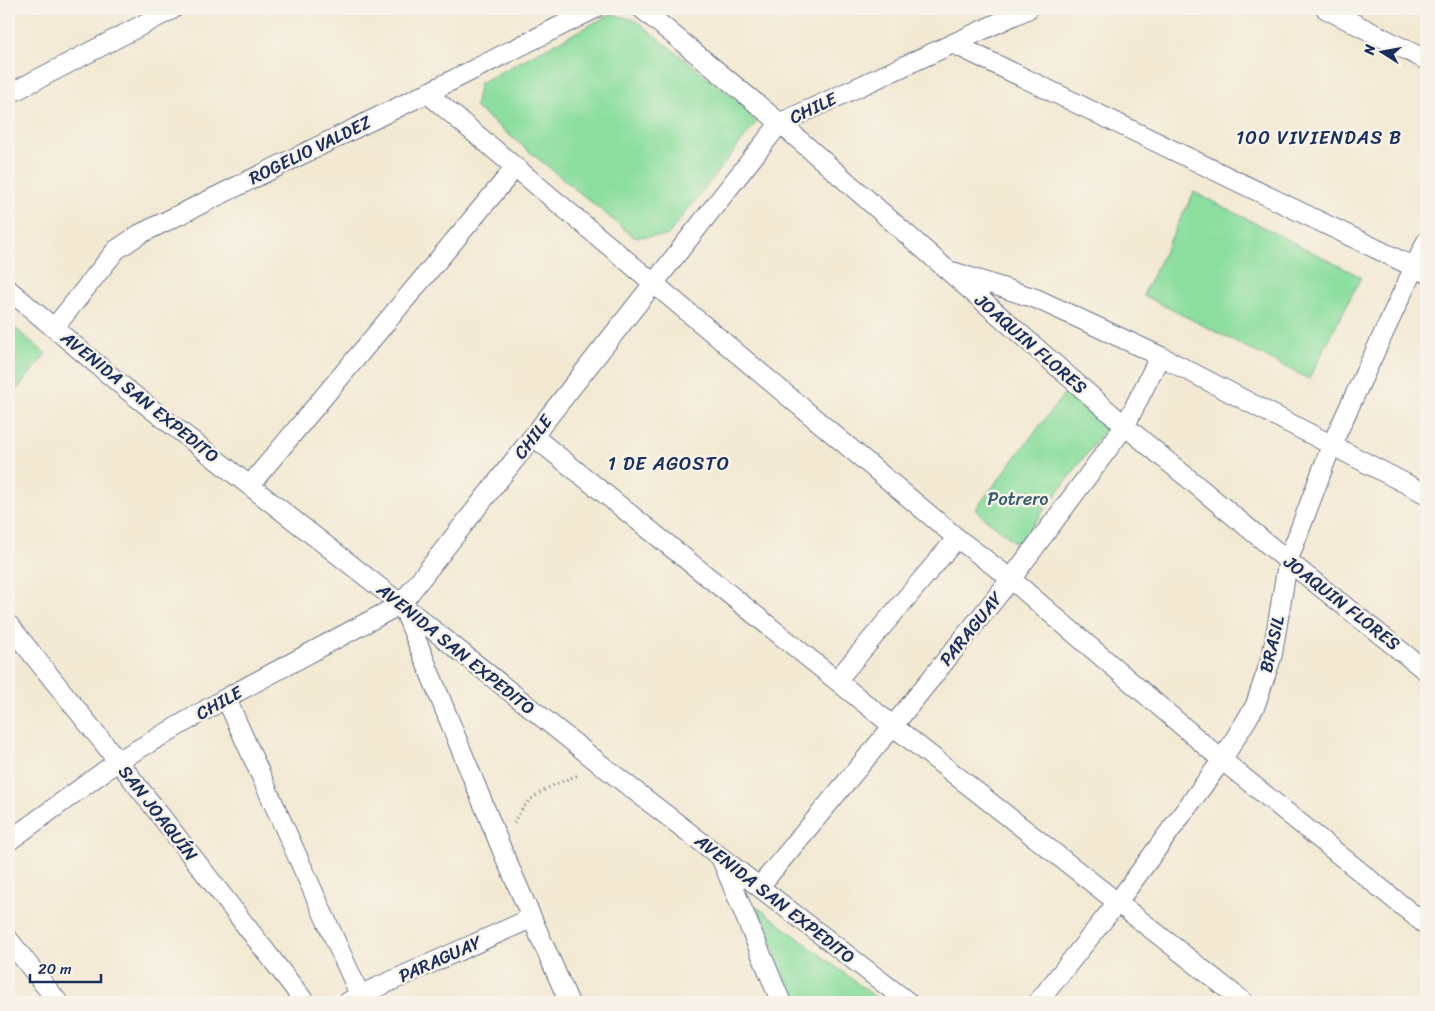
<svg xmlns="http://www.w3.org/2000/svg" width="1435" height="1011" font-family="Sriracha,sans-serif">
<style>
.green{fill:#8bde9e;stroke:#53867e}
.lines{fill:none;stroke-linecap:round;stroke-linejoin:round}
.street-casing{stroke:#677087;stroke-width:21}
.path{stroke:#677087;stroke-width:3;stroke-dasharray:1 4;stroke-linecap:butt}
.street{stroke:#fff;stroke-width:19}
.labels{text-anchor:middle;stroke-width:5;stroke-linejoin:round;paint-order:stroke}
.street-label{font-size:18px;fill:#1b2f5e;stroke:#f7f3e8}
.park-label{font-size:18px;fill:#375b6e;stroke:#f7f3e8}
.neighbourhood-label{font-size:19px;letter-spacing:1px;fill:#1b2f5e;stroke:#f7f3e8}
</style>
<rect width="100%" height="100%" fill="#f7f3e8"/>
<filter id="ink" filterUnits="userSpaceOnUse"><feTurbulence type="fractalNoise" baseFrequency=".02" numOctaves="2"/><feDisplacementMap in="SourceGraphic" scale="10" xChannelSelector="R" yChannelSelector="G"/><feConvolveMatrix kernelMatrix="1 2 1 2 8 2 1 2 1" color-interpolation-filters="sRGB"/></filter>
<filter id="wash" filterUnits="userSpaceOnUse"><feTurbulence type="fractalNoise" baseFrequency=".0096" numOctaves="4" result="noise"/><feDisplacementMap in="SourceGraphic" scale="20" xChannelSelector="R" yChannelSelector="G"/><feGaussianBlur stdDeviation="1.12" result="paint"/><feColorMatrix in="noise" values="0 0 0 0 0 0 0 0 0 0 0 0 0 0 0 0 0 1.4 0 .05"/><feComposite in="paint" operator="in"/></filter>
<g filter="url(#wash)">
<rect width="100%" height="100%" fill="#f3e9d3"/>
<path class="green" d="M611,14L635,20L745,107L756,123L667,236L634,237L475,107L480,83Z
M1194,192L1361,277L1309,379L1143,295Z
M9,323L46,354L9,399Z
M1065,393L1107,427L1018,545L975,510Z
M756,906L882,1002H795Z"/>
</g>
<g filter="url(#ink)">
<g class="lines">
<g class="street-casing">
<path id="street" d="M642,9L780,123L1125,426L1288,561L1426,671
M1326,9L1426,60
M954,44L1426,273
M427,93L957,538L1011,579L1222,760L1426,925
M9,94L173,9
M954,272L1037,299L1160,356L1426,494
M9,290L126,389L401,604L604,767L908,1002
M54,328L116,250L140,234L427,93L594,9
M533,436L893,726L1244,1002
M250,485L515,168
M403,607L504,855L569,1002
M9,625L118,761L305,1002
M837,680L957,538
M226,698L363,1002
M9,841L118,761L226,698L401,604L780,123L1028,9
M721,858L781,1002
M759,887L893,726L1011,579L1125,426L1160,356
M9,940L58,1002
M348,1002L360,995L532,918
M1038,1002L1117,903L1222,760L1255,706L1272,656L1288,561L1332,444L1426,242"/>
</g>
<path class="path" d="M514,823C525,796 553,784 579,775"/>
<use href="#street" class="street"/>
</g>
</g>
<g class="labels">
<g class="street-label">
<text transform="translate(813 108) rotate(-25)" y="6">CHILE</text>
<text transform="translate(310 150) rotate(-26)" y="6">ROGELIO VALDEZ</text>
<text transform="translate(1031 344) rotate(41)" y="6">JOAQUIN FLORES</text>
<text transform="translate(140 397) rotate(39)" y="6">AVENIDA SAN EXPEDITO</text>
<text transform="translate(533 437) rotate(-52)" y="6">CHILE</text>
<text transform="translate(1342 603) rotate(38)" y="6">JOAQUIN FLORES</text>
<text transform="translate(971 629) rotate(-51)" y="6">PARAGUAY</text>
<text transform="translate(1272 644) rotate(-77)" y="6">BRASIL</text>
<text transform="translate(456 649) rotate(39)" y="6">AVENIDA SAN EXPEDITO</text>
<text transform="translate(219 703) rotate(-29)" y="6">CHILE</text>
<text transform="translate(158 813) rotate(52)" y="6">SAN JOAQUÍN</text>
<text transform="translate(775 899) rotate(38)" y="6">AVENIDA SAN EXPEDITO</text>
<text transform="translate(440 959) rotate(-24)" y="6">PARAGUAY</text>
</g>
<g class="park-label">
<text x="1018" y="505">Potrero</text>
</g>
<g class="neighbourhood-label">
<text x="1319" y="144">100 VIVIENDAS B</text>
<text x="669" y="470">1 DE AGOSTO</text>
</g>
</g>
<rect width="1435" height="1011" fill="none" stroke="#f7f3e8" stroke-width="30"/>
<g transform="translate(1382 52) rotate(281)" stroke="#f7f3e8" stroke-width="4" paint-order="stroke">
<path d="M0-4L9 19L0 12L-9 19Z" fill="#1b2f5e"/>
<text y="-8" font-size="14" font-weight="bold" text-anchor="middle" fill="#1b2f5e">N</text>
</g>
<path d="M30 974v8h71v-8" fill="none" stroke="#1b2f5e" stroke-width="2.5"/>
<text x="38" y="974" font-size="15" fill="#1b2f5e" stroke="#f7f3e8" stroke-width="4" paint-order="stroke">20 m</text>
</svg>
